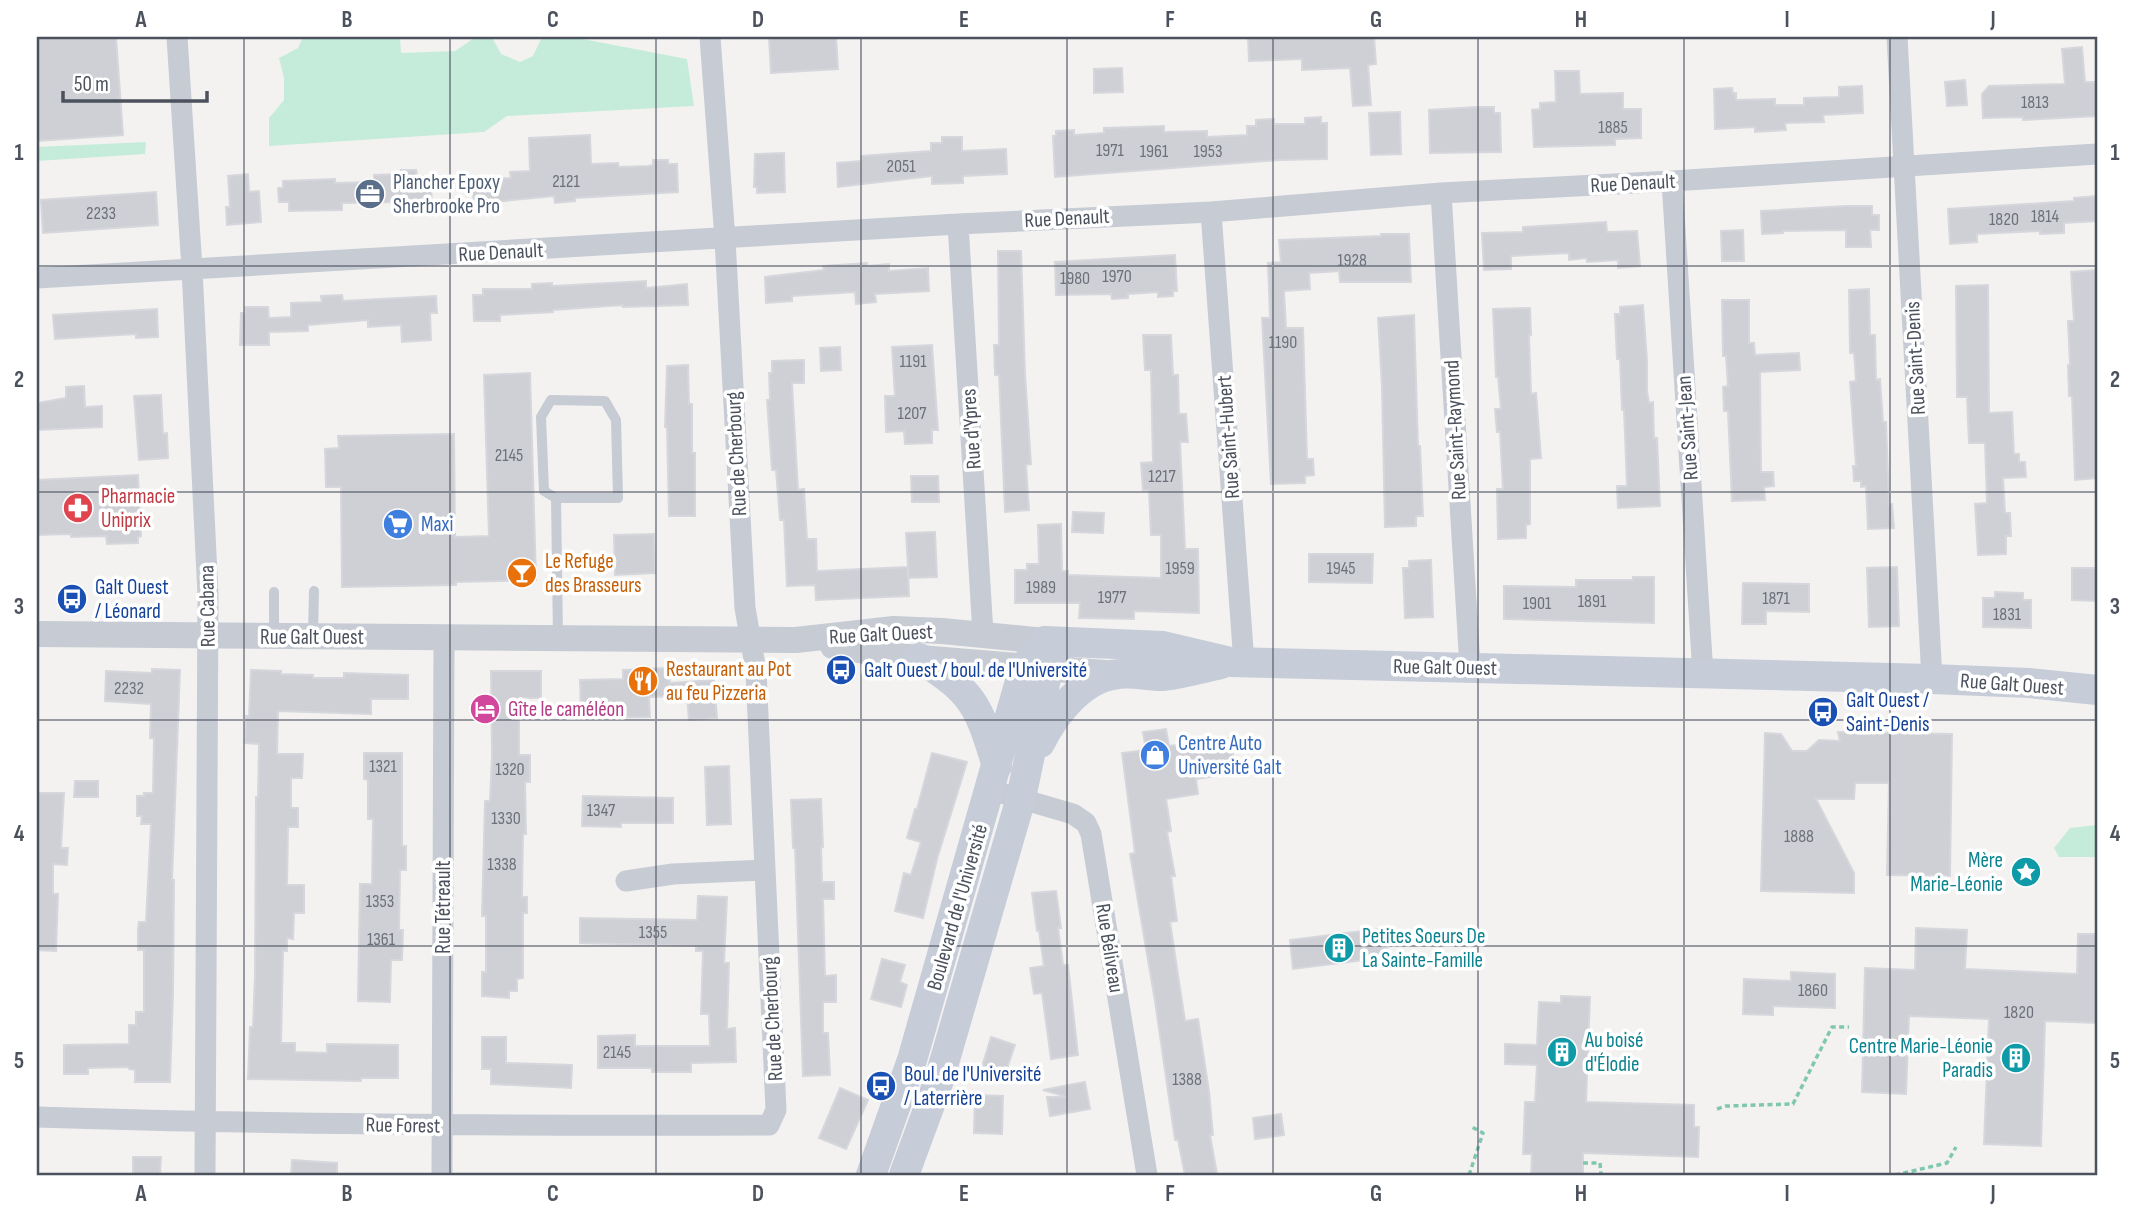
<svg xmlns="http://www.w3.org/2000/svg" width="2134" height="1212" font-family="'Sofia Sans Condensed',sans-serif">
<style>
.green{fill:#c5ecda}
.building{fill:#cfd0d5;stroke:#d6d7dc;stroke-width:2}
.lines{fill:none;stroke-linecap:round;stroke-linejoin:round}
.path{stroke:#80c7af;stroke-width:3.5;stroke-dasharray:5 3.5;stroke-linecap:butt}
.service{stroke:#c6cbd4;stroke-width:10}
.minor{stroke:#c6cbd4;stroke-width:21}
.tertiary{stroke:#c6cbd4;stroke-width:26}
.secondary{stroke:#c6ccd8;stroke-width:30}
.grid{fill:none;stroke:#4b515d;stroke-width:2;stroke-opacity:0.55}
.labels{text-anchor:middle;stroke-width:7;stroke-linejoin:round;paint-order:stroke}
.number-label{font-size:18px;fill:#6c717b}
.service-label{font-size:21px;fill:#4e5e75;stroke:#fff;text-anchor:start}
.street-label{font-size:21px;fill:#4b515d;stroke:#fff}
.health-label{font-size:21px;fill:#be3a42;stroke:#fff;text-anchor:start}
.shop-label{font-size:21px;fill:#366cbe;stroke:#fff;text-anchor:start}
.food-label{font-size:21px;fill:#c56008;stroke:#fff;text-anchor:start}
.transit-label{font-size:21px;fill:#164399;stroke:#fff;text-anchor:start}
.hotel-label{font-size:21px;fill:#b23c85;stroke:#fff;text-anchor:start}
.culture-label{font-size:21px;fill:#0d838f;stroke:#fff;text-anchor:end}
.neatline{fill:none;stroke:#4b515d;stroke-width:2.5}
.grid-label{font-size:23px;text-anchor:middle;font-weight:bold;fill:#4b515d}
</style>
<rect width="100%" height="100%" fill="#f3f2f1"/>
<path class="green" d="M303,37H400L401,53L455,51L476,37H492L501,54L520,62L533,56L542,37H572L687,59L694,106L507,116L484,132L269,146V118L284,100V78L279,58L298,48Z
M146,142L145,154L37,161V147Z
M2097,825V857H2059L2054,848L2070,828Z"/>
<path class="building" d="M37,37H116L123,135L37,141Z
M769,37H836L838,69L771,73Z
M1248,37H1374L1376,64L1368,65L1371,105L1353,106L1350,68L1302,70V59L1249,61Z
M2082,47L2085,82H2097V116L2023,120V117L1983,118L1982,94L1989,86L2065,84L2062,49Z
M1122,68L1123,92L1094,93V69Z
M1555,71H1579L1580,94L1623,93V109H1641V138L1615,139V145L1534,147L1532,110L1540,109V103L1556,102Z
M1965,80L1967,105L1947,106L1945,82Z
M1862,86L1863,113L1823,115L1824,122L1785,123L1786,130L1755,132V127L1715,129L1714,89L1732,88L1733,93H1736V100L1775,99V105H1804V98L1839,97V87Z
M1477,107H1494V113H1500L1501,152L1430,153L1429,110Z
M1400,112L1401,154L1371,155L1369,113Z
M1321,117V123H1327V159L1279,160L1055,177L1053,136H1056V131L1074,130V135L1104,133V128L1164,126V132L1207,131V137L1247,135V126H1256V120L1274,119V124H1305V118Z
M590,135L591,164L618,163L619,167L648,166L653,165V160H668V164H677L678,192L575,198V201L555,203L554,196L474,204L473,194L466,195V179L511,178L510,172L530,171L529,138Z
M942,137H962V151L1006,149L1007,174L963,176V183L932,184V176L838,187L837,163L861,161V156L931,151V143H942Z
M784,153L785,192L757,193V187H754L755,154Z
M401,170H416L417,176H432L431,215H414V211H402V202L342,203V210L289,211V202H279L278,188H283V181L335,179V183L374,182V175L401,174Z
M248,174L249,192L259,191L261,222L227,225L226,207H230L228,176Z
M156,192L158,225L43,233L41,200Z
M2097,196V221L2064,223V233L2040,234V231L1977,234V242L1950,244L1948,209L2074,201V198Z
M1846,206H1872V215H1879V230H1870L1871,247H1846V230L1783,231V233L1762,234L1761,211Z
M1606,222L1607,232L1637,231L1640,266L1618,268V260L1587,262V258L1569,260V253L1511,256V269L1484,270L1482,233L1523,232V227Z
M1743,230L1744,261H1722L1721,231Z
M1381,234H1409L1411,282H1340L1339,271L1309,273L1310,289L1284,291L1286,328H1303L1307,459H1313L1314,475L1305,476V483L1271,484L1262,318H1270L1268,263L1281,262L1279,240L1381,236Z
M998,251H1021L1025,374L1031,464L1026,465L1029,510L1005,512L999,375H995L994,345H999Z
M1175,255L1177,291H1173V296L1158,297V292L1128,294V298L1112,299L1111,294L1056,295L1055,262Z
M867,263V266L889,264V271L928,268L929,291L875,294L876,302L856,304L855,292L792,296V301L766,303L765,277L824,270L823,266Z
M2097,270V478L2075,480L2072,396H2069L2068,365H2070L2068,321H2074L2071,272Z
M646,281V288L687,284L688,305L623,307V305L553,310V312L500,315V321H474L473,295H483V289H532V284L552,283V286Z
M1988,285L1989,413L2012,412L2014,454H2019V462H2025L2026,477L2003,478L2005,513H2010L2011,536H2006V554L1978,555L1975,504L1987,503L1985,443H1969L1967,397H1957L1956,286Z
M1869,289L1870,335H1875L1876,380L1880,379L1883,422H1886L1889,505L1892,504L1894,528L1868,529L1866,486L1861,487V481H1854L1853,466H1856L1850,382L1856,381L1854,353H1850L1849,290Z
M342,295L343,301L436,296L437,313H430L431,340L402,342L401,325L368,327V320L308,325V331L269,332V345H240L241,313H245V307H268L269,318L291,317V303L322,302L321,296Z
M1722,300H1749V343H1754L1755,355L1799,353L1800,370L1760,372L1761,472H1773L1774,486L1764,487L1765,500L1732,501L1728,411H1724L1723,387L1728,386L1726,356H1723Z
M1643,305L1647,360V391L1649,403L1653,402L1654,438H1657L1660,506L1618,508L1617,486H1627L1624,410H1622L1620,359H1617L1615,314H1620V307Z
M1530,308L1531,335H1529L1531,394L1536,393L1541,458L1530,459V524L1526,525V538L1498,539L1497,489H1503L1500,432H1497L1495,409H1501L1498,377H1496L1493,309Z
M157,309L158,337L136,338V334L55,339L53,315Z
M1414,315L1418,446H1420L1423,516H1416V526L1385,527L1382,386L1378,318Z
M1143,335H1171L1173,375H1178L1179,414H1186L1188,442H1180L1185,549H1198L1199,613L1134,611V619L1079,618L1080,603H1015V570H1027V564H1039L1038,525L1061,524L1062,571H1068V575L1161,578V535H1151L1149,490H1143L1141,463L1153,462L1151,370H1145Z
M932,345L938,430H932V443L905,444L904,431L886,432L885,396H895L892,347Z
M840,347L841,370L821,371L820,348Z
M804,360V383H792L798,490L804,489L807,539H816L817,571L908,567L906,533L935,532L937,577L908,578V568L909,596L816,600L815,585L787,586L784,520H780L776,470H772L767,400H770L769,373H772V361Z
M688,365L689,404H692V453H695V516H669L667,427H665L667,366Z
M530,373L536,580L456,582V585L342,587L341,487H326L325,449L339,448L338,436L454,434L455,537L489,536L484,375Z
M84,386L85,407L102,406V427L37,430V403L66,398V387Z
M161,395L163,434L167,433L168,458L139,460L134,396Z
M138,475L141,536L138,537V543L107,544L106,536L71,537V534L37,535V480Z
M911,476H938L939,502H912Z
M1073,512L1104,513L1103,533L1072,532Z
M654,534L655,573L615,575L614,535Z
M1309,554H1373L1372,583L1309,582Z
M1431,560L1433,617L1405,618L1403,568H1409V561Z
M1897,567L1899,626L1869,627L1867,568Z
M2072,568H2097V601L2072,600Z
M1633,577H1654V623L1504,619V586L1576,587V580H1633Z
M1743,583L1809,584V612L1766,611V624H1742Z
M1995,592L2023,593V600H2031V628L1983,627V598H1995Z
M669,668L670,683L714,680L717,718L689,720L687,696L649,697L650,717L581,718L580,680L623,679V670Z
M152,669L180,670L172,880H174L173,994L170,1082H135V1070L129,1069V1067L88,1068V1074H64V1045L129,1044V1025H136V1012H144V950H138V930L139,922H146L151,824H141L142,816H137V796H144V793H153L154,738H150L151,704L105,701L106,671L152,673Z
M251,670L281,671V674L313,675V678H344V673L408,675V699H371V714L278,711L277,754H303L302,778H291V808H298V827H288L287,885H304V913H294L293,939L287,938V951H283L281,1043H295V1052L327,1053V1044L398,1045V1078H361V1081L248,1079L250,1027H253L255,975L256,797H258L259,744L245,743L246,716H249Z
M491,671H541V698H519V755H530V782H525L526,834H523L522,897H527V913H523V978L517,979V991H509V998L482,996V972H486V916H482L485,801H490L492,755Z
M1166,729L1169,746L1230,738L1236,773L1196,779L1198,794L1166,799L1171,831L1167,832L1175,876H1171L1177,921L1170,922L1185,1021L1198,1019L1209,1091L1213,1135H1210L1217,1174L1208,1175H1185L1178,1140H1175L1155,1001L1130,854L1135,853L1122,753L1146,750L1143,732Z
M1838,732L1952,734L1950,876L1887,875L1889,783H1855L1854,799H1816L1854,873V893L1761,891L1765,733L1781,734L1792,751H1807L1819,740L1840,741Z
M364,753H402V846H406V870H400L399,930H403L402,960H391L390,1002L358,1001L360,884H372L373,819H368V780L364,779Z
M932,753L967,762L937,859L923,918L895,911L904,873L911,875L921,842L907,838L915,809H917Z
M729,766L731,824L707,825L705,767Z
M75,781H98V797H74Z
M37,793H64L61,848H68L67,865L53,864V894H58L56,951L37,950Z
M583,796L673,798V823H621V827L582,826Z
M821,799L823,847H821L822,882H834V899H823L825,976L836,975V1002H823V1033H828L830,1075L803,1076L795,848H793L791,800Z
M1056,891L1061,928H1058L1063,965H1068L1078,1055L1051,1059L1042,993L1034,994L1030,968L1044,966L1039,931H1037L1032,893Z
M698,896L727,897L724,963H729L727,1029L735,1028L736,1062L691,1063V1072H652V1068H598V1036L635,1035V1046H710L709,1014H701L703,951H696V946L580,943V918L697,920Z
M1385,928L1389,957L1293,969L1290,940Z
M1916,928L1967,930L1965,969L2077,974L2078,934H2097V1023L2045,1021L2041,1146L1984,1144L1989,1019L1909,1016L1906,1094L1862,1092L1865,968L1915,970Z
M882,959L905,965L900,982L907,985L901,1007L871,999Z
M1791,972L1835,974V1008L1773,1006V1015L1743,1014L1744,979L1791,981Z
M1561,996L1590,997L1586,1102L1694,1105V1127H1699L1698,1157L1583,1153V1175H1531L1532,1154H1523L1525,1102H1535L1537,1065L1505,1064V1044L1537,1045L1539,1002L1561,1003Z
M482,1037H506V1063L572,1065L571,1088L491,1084V1069H482Z
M991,1037L1015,1045L1004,1077L981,1070Z
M1085,1082L1090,1109L1050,1116L1047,1097H1067L1043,1090Z
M840,1088L868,1100L846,1149L819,1138Z
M975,1095L1003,1096L1002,1134L974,1133Z
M1281,1114L1284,1135L1255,1139L1253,1118Z
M133,1157H161L160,1175H133Z
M292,1160L337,1163V1175H291Z"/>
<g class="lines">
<path class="path" d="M1717,1109L1726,1106L1793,1104L1832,1027H1849
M1583,1163H1600L1601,1175
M1469,1175L1483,1133L1470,1126
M1895,1175L1947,1163L1956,1147"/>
<path class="service" d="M556,498L544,491L541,417L551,400L605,401L616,420L618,498H556L558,639
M274,634V592
M313,634L314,591"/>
<path class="minor" d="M177,37L192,269L208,595L205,1175
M1897,37L1932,679
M1672,181L1703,675
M1441,193L1470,667
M1211,212L1244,663
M958,224L983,634
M37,278L958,224L1211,212L1441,193L1672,181L2097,154
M991,790L1073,814L1086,823L1091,834L1147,1175
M626,881L673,874L765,870
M37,1117C281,1125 525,1126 769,1125L776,1110L756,671L745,608L725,239L710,37
M442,1175L444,638"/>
<path class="tertiary" d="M37,634L796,640L894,629L942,631L1045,641
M833,646L896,656L1117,674"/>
<path class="secondary" d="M1045,641L1163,646L1231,662L1932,679L2029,683L2097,690
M919,658C974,693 978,704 997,766
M1040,743C1055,714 1082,677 1119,674C1133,672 1148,676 1162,676C1182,674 1202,668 1221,664
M871,1175L912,1060L1024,667L1045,641
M904,1175L939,1080L1021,798L1048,669L1045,641"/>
</g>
<path class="grid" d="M244,37V1175M450,37V1175M656,37V1175M861,37V1175M1067,37V1175M1273,37V1175M1478,37V1175M1684,37V1175M1890,37V1175M37,266H2097M37,492H2097M37,720H2097M37,946H2097"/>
<defs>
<g id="office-disc" transform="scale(1.575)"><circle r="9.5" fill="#5c6f8a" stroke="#fff"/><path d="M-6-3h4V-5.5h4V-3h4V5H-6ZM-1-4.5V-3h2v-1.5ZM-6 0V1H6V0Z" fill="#fff"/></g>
<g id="pharmacy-disc" transform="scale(1.575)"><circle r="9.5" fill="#e0444e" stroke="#fff"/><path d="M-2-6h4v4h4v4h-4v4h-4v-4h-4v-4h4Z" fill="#fff"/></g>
<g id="supermarket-disc" transform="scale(1.575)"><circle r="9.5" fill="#3f7fe0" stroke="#fff"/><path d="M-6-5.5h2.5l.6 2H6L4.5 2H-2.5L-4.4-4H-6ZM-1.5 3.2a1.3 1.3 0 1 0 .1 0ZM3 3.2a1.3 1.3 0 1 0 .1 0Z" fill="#fff"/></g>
<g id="bar-disc" transform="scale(1.575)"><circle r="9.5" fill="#e8710a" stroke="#fff"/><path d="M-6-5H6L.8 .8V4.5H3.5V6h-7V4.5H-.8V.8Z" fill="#fff"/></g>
<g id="bus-disc" transform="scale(1.575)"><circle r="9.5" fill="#1a4fb4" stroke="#fff"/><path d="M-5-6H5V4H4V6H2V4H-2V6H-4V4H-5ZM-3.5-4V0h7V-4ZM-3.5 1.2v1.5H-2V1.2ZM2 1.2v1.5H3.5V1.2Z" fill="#fff"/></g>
<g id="restaurant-disc" transform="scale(1.575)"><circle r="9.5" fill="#e8710a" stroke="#fff"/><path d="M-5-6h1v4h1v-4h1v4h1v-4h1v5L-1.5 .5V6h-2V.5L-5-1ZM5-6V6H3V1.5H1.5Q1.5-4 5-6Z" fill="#fff"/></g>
<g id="hotel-disc" transform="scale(1.575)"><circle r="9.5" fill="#d1479c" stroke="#fff"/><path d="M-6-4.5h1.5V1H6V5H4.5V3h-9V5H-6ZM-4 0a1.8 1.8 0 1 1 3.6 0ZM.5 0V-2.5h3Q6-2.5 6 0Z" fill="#fff"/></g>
<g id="shop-disc" transform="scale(1.575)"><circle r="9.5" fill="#3f7fe0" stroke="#fff"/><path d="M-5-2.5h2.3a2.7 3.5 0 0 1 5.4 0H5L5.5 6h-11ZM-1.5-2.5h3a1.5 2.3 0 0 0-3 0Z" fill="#fff"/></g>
<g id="sight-disc" transform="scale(1.575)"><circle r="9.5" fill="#0f9aa8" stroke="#fff"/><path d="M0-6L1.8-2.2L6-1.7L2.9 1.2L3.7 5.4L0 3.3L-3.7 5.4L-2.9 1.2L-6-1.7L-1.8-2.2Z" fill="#fff"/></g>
<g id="building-disc" transform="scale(1.575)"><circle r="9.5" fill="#0f9aa8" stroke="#fff"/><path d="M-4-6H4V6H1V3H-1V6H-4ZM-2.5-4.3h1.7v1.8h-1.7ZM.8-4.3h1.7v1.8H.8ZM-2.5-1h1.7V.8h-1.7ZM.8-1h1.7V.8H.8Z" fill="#fff"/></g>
</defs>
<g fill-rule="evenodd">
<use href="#office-disc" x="370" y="194"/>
<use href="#pharmacy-disc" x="78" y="508"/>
<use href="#supermarket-disc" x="398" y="524"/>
<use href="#bar-disc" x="522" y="573"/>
<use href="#bus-disc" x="72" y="599"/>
<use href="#bus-disc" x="841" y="670"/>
<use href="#restaurant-disc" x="643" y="681"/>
<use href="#hotel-disc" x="485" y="709"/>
<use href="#bus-disc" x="1823" y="712"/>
<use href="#shop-disc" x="1155" y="755"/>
<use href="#sight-disc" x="2026" y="872"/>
<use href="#building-disc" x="1339" y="948"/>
<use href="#building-disc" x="1562" y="1052"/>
<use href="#building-disc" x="2016" y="1058"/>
<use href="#bus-disc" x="881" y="1086"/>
</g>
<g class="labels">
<g class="number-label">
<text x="2035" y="108">1813</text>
<text x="1613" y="133">1885</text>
<text x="1110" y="156">1971</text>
<text x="1154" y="157">1961</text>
<text x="1208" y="157">1953</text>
<text x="901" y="172">2051</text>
<text x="566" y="187">2121</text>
<text x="101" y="219">2233</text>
<text x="2045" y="222">1814</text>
<text x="2004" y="225">1820</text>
<text x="1352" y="266">1928</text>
<text x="1117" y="282">1970</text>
<text x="1075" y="284">1980</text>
<text x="1283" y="348">1190</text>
<text x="913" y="367">1191</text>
<text x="912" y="419">1207</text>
<text x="509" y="461">2145</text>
<text x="1162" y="482">1217</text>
<text x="1180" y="574">1959</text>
<text x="1341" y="574">1945</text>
<text x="1041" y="593">1989</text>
<text x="1112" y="603">1977</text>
<text x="1776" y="604">1871</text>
<text x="1592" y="607">1891</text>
<text x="1537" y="609">1901</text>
<text x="2007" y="620">1831</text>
<text x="129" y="694">2232</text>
<text x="383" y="772">1321</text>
<text x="510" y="775">1320</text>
<text x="601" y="816">1347</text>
<text x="506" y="824">1330</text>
<text x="1799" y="842">1888</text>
<text x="502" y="870">1338</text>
<text x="380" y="907">1353</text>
<text x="653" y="938">1355</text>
<text x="381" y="945">1361</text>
<text x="1813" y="996">1860</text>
<text x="2019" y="1018">1820</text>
<text x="617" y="1058">2145</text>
<text x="1187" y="1085">1388</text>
</g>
<g class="service-label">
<text x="393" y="189">Plancher Epoxy<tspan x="393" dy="24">Sherbrooke Pro</tspan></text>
</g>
<g class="street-label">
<text transform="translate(1633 183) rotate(-3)" y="7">Rue Denault</text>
<text transform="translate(1067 218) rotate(-3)" y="7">Rue Denault</text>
<text transform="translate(501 252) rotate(-3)" y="7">Rue Denault</text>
<text transform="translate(1915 358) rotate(-93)" y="7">Rue Saint-Denis</text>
<text transform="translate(1687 428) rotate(-94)" y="7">Rue Saint-Jean</text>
<text transform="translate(971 429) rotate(-94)" y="7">Rue d'Ypres</text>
<text transform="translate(1455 430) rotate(-93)" y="7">Rue Saint-Raymond</text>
<text transform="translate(1228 437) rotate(-94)" y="7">Rue Saint-Hubert</text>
<text transform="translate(736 454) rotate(-93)" y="7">Rue de Cherbourg</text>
<text transform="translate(207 606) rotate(-91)" y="7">Rue Cabana</text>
<text transform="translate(881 634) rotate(-3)" y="7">Rue Galt Ouest</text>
<text x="312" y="644">Rue Galt Ouest</text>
<text transform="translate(1445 667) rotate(1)" y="7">Rue Galt Ouest</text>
<text transform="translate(2012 684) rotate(4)" y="7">Rue Galt Ouest</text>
<text transform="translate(443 907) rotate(-90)" y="7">Rue Tétreault</text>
<text transform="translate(957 907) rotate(-74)" y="7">Boulevard de l'Université</text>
<text transform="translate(1110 948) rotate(81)" y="7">Rue Béliveau</text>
<text transform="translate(772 1019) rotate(-93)" y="7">Rue de Cherbourg</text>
<text transform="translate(403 1125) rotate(1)" y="7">Rue Forest</text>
</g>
<g class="health-label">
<text x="101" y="503">Pharmacie<tspan x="101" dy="24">Uniprix</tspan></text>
</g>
<g class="shop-label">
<text x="421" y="531">Maxi</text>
<text x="1178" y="750">Centre Auto<tspan x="1178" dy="24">Université Galt</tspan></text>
</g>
<g class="food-label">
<text x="545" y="568">Le Refuge<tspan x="545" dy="24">des Brasseurs</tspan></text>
<text x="666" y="676">Restaurant au Pot<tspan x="666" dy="24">au feu Pizzeria</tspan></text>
</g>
<g class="transit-label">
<text x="95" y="594">Galt Ouest<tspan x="95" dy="24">/ Léonard</tspan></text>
<text x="864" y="677">Galt Ouest / boul. de l'Université</text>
<text x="1846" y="707">Galt Ouest /<tspan x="1846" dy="24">Saint-Denis</tspan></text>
<text x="904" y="1081">Boul. de l'Université<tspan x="904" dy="24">/ Laterrière</tspan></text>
</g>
<g class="hotel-label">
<text x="508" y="716">Gîte le caméléon</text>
</g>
<g class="culture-label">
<text x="2003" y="867">Mère<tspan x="2003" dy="24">Marie-Léonie</tspan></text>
<text x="1362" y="943" text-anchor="start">Petites Soeurs De<tspan x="1362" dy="24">La Sainte-Famille</tspan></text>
<text x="1585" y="1047" text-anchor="start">Au boisé<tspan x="1585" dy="24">d'Élodie</tspan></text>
<text x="1993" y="1053">Centre Marie-Léonie<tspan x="1993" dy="24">Paradis</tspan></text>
</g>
</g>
<rect width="2134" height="1212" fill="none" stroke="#ffffff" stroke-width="77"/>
<path d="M63 91v10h144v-10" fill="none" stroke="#4b515d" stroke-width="3.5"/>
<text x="74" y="91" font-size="21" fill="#4b515d" stroke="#ffffff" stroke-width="5" paint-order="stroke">50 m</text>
<rect x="38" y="38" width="2058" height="1136" class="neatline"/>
<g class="grid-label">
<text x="141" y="27">A</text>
<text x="347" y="27">B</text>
<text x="553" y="27">C</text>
<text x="758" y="27">D</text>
<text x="964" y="27">E</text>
<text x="1170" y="27">F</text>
<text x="1376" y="27">G</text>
<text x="1581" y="27">H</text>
<text x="1787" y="27">I</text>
<text x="1993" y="27">J</text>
<text x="19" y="160">1</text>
<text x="2115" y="160">1</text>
<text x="19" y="387">2</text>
<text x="2115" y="387">2</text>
<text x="19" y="614">3</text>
<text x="2115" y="614">3</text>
<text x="19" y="841">4</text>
<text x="2115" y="841">4</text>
<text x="19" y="1068">5</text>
<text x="2115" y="1068">5</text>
<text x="141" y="1201">A</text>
<text x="347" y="1201">B</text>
<text x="553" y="1201">C</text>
<text x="758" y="1201">D</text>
<text x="964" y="1201">E</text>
<text x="1170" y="1201">F</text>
<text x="1376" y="1201">G</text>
<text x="1581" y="1201">H</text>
<text x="1787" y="1201">I</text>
<text x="1993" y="1201">J</text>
</g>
</svg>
